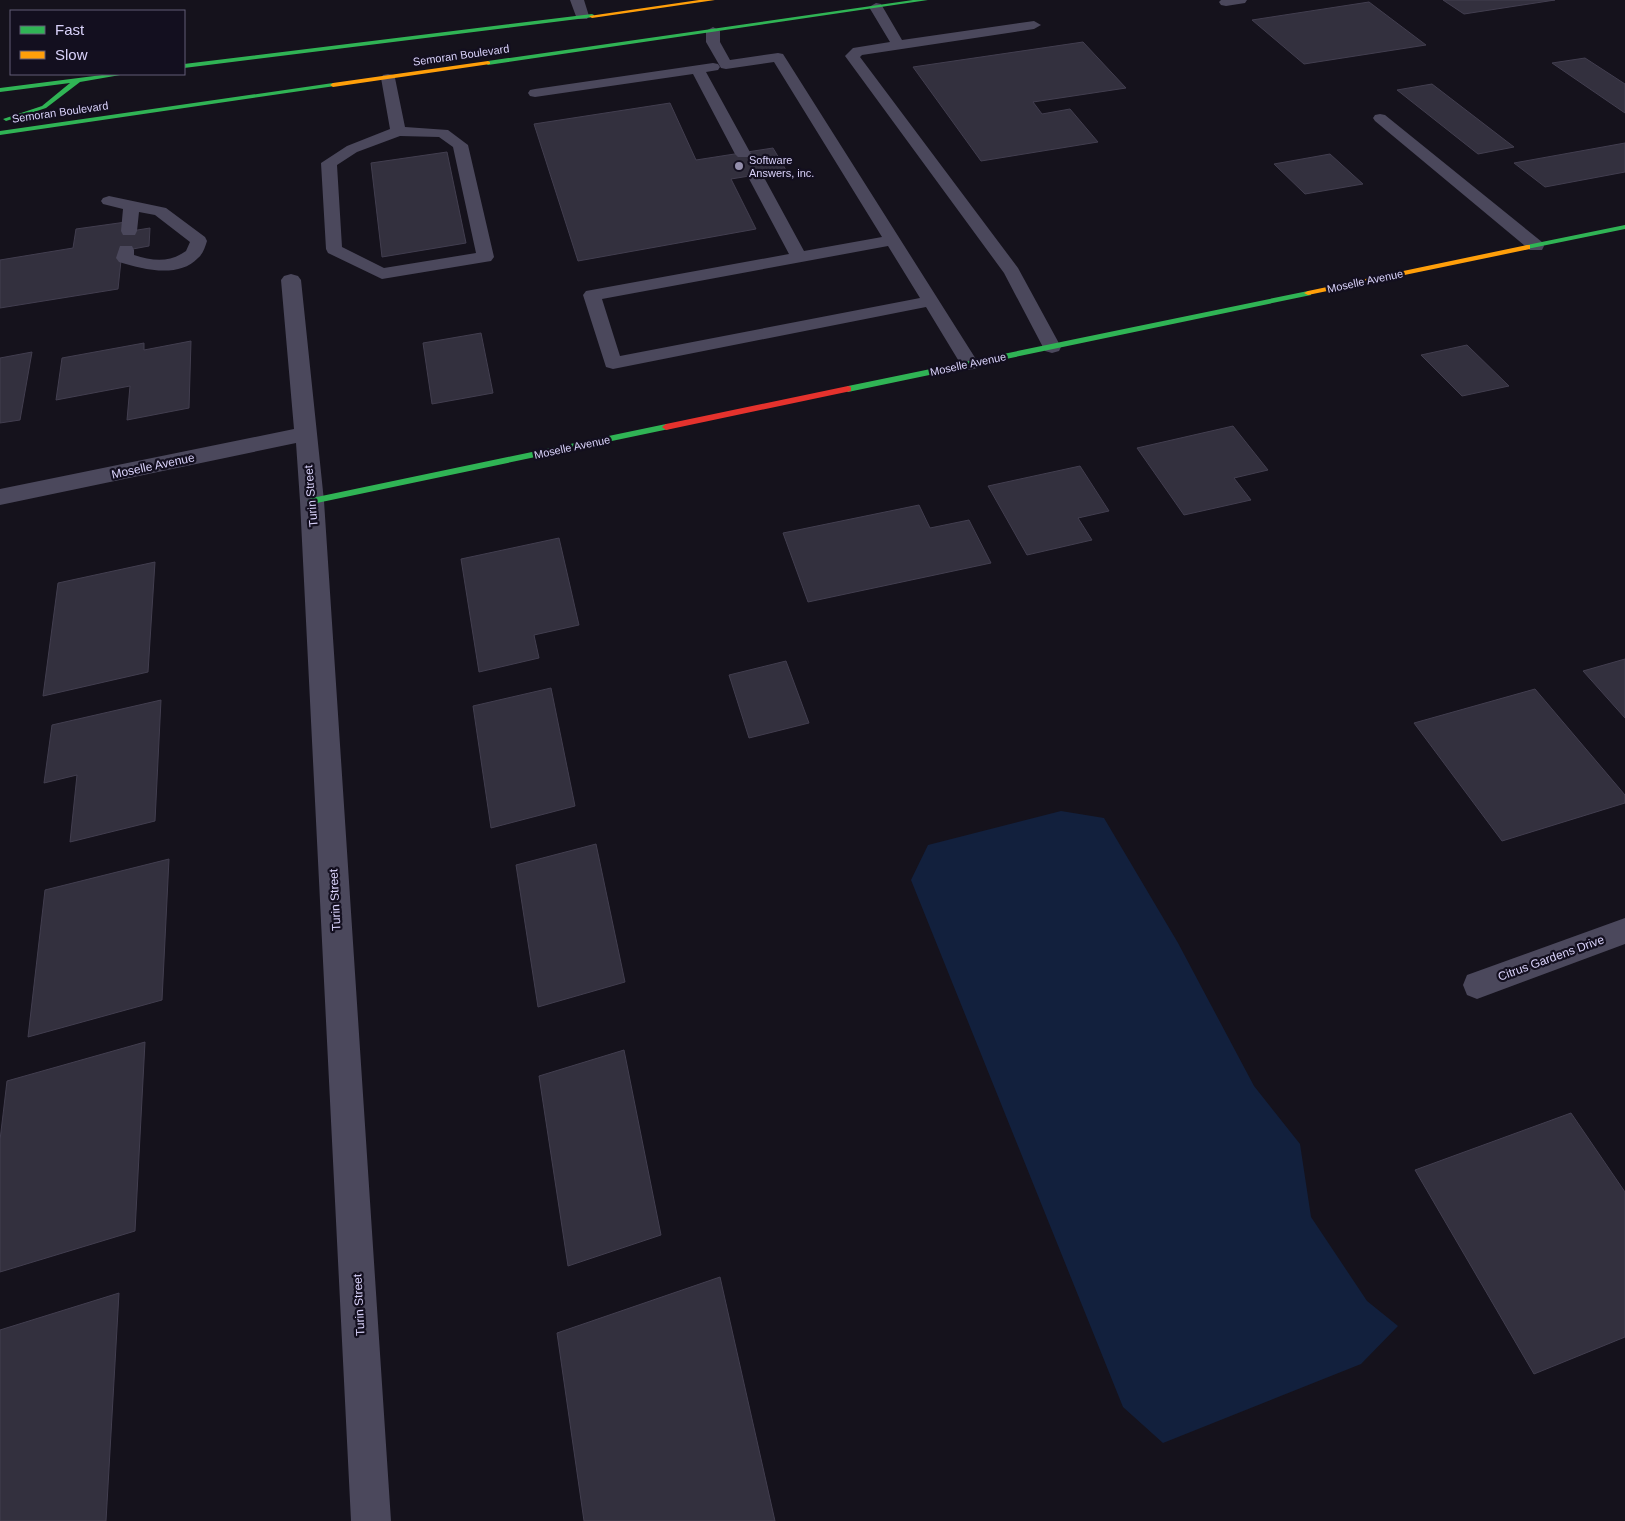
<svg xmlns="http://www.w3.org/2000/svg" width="1625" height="1521" font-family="Arial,sans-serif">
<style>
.water{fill:#12203d}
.building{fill:#33303e;stroke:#423e4f}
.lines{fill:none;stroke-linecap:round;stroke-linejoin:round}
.lane{fill:#4b485c;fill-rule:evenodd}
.street{fill:#4b485c;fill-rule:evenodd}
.fast{fill:#30b455;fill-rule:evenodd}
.slow{fill:#ff9f0a;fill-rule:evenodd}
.jam{fill:#e5322d;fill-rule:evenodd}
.poi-dot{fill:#948fac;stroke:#130f1f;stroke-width:2}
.labels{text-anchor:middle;stroke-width:4.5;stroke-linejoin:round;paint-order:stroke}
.far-street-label{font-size:11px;fill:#d9d2fa;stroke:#130f1f}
.far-poi-label{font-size:11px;fill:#d9d2fa;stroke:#130f1f;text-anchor:start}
.street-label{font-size:12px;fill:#d9d2fa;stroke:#130f1f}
</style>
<rect width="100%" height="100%" fill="#15121c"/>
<path class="water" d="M1061,811L1104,818L1178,943L1254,1086L1300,1144L1311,1217L1367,1301L1398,1326L1361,1364L1163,1443L1123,1407L911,880L928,845Z"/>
<path class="building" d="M1443,0H1555L1464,14Z
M1369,2L1426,45L1304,64L1252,20Z
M1083,42L1126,88L1033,102L1042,114L1070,109L1098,142L981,161L913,67Z
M1585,58L1625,84V113L1552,63Z
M1432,84L1514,147L1478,154L1397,90Z
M670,103L696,160L773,148L786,170L731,179L756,229L578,261L534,124Z
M1625,143V172L1545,187L1514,163Z
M447,152L466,243L382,257L371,163Z
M1330,154L1363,184L1305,194L1274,164Z
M126,222L125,232L150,228L149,246L122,251L118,289L0,308V260L73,248L76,229Z
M481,333L493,393L432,404L423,343Z
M191,341L189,408L127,420L130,386L56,400L62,358L144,343V350Z
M1467,345L1509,386L1462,396L1421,355Z
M32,352L20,420L0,423V358Z
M1233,426L1268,470L1234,478L1251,500L1184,515L1137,448Z
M1080,466L1109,511L1078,518L1092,540L1027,555L988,486Z
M919,505L930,528L969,520L991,563L808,602L783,533Z
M559,538L579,625L534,635L539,658L479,672L461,559Z
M155,562L148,672L43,696L58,583Z
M1625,659V718L1583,671Z
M786,661L809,723L749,738L729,675Z
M551,688L575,806L491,828L473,706Z
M1535,689L1625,795V803L1502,841L1414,723Z
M161,700L155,821L70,842L77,775L44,783L52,725Z
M596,844L625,982L538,1007L516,865Z
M169,859L162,1000L28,1037L45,890Z
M145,1042L135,1231L0,1272V1140L7,1081Z
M624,1050L661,1235L568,1266L539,1076Z
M1571,1113L1625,1192V1337L1534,1374L1415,1170Z
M720,1277L775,1521H584L557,1333Z
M119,1293L106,1521H0V1330Z"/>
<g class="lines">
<path class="lane" d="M570,0H584L589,16L587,19H577Z
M1221,0H1247L1245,3L1226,6L1221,5L1219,2Z
M876,3L881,4L902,40L1034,21L1041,25L1034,29L862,55L860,57L1018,268L1061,347L1059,351L1052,353L1045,351L1004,273L845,56L853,48L890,42L869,7Z
M713,27L720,31V42L730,60L778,53L783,54L979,364L977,368L970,370L963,368L926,307L613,369L606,367L583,295L586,291L789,254L747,175L749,172H761L804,251L882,237L774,62L726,69L721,68L706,42V31ZM888,246L920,298L620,356L602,299Z
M713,63L718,64L720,67L718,70L706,72L751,154L748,157H738L735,154L693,74L535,97L530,96L528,93L530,90L535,89Z
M388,74L393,75L395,78L405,127L448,130L468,145L494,257L491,261L382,279L328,253L326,249L321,163L347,146L390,129L381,78L383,75ZM400,136L439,137L453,147L476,253L384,268L342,247L337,165L357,152Z
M1380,114L1385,115L1542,242L1544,246L1542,250H1530L1375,121L1373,118L1375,115Z
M109,196L166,208L205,237L207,241C205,247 203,254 198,258C178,279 143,269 119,262L116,258L120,246H132L134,250V255C153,261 169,263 186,251L190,242L155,215L139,212L137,231L135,235H123L121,231L123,209L103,204L101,201L103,198Z
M1625,918V944L1477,999L1467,995L1463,985L1467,975Z"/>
<path class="street" d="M291,274L298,276L301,280L324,501L391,1521H351L300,501L296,443L0,505V489L294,429L281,280L284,276Z"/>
<path class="fast" d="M913,0H928L488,65L485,63L488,61Z
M592,14L594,15V17L184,68V64Z
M110,74H126L80,82L46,108L6,121L3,119L42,106L70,83L0,92V88Z
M333,83L335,84V86L0,135V131Z
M1625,225V229L1527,249L1523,247L1527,245Z
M1308,291H1311V295L848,392L844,389L848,386Z
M666,424L669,425V429L312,504L307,501L312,498Z"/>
<path class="slow" d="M699,0H715L592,18L589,16Z
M488,61L490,62V64L333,87L330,85L333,83Z
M1527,245H1530V249L1308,295L1304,293L1308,291Z"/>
<path class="jam" d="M848,386L851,387V391L666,430L662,427L666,424Z"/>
</g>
<circle class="poi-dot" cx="739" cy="166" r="5"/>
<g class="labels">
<g class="far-street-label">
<text transform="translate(461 55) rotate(-8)" y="4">Semoran Boulevard</text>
<text transform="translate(60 112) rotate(-8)" y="4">Semoran Boulevard</text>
<text transform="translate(1365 281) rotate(-12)" y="4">Moselle Avenue</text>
<text transform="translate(968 364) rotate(-12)" y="4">Moselle Avenue</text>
<text transform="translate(572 447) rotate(-12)" y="4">Moselle Avenue</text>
</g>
<g class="far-poi-label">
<text x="749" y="164">Software<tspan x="749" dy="13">Answers, inc.</tspan></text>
</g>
<g class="street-label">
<text transform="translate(153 466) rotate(-12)" y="4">Moselle Avenue</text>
<text transform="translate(311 496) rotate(-95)" y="4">Turin Street</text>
<text transform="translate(335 900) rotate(-93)" y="4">Turin Street</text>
<text transform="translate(1551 958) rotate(-20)" y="4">Citrus Gardens Drive</text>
<text transform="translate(359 1305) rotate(-93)" y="4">Turin Street</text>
</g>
</g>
<rect x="10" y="10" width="175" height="65" fill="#130f1f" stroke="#625d77"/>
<rect x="20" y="26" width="25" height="8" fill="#30b455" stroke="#625d77"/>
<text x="55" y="35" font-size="15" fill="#d9d2fa">Fast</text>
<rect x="20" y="51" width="25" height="8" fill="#ff9f0a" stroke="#625d77"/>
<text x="55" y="60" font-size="15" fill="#d9d2fa">Slow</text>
</svg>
